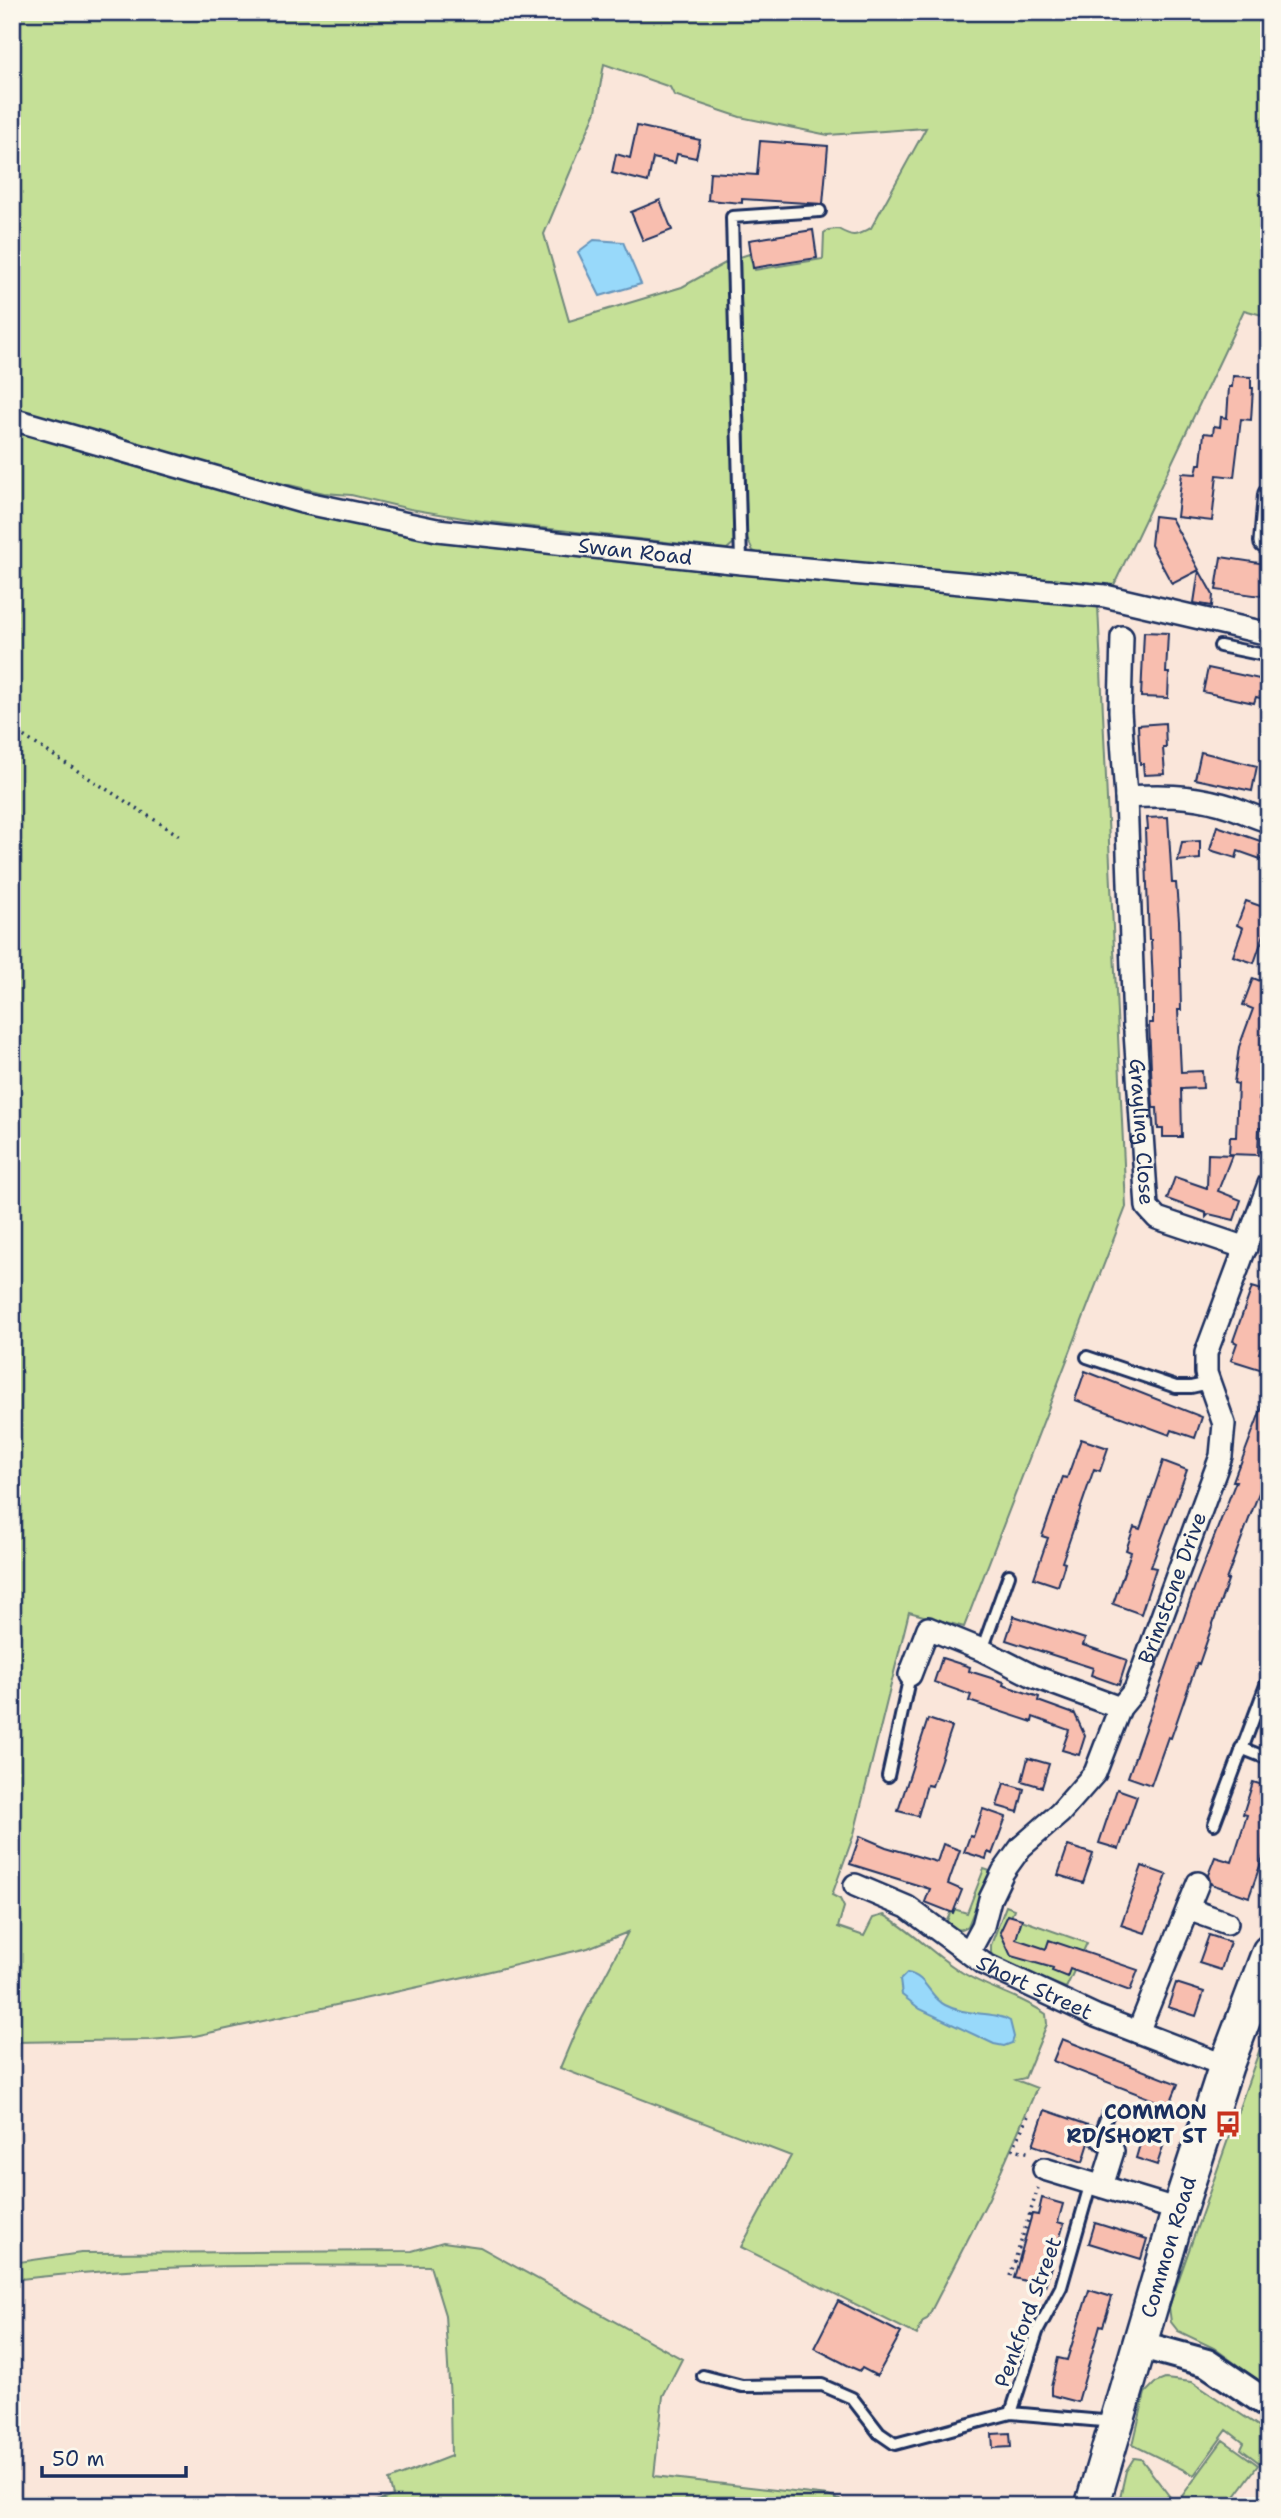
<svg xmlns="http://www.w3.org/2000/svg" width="1281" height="2518" font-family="'Shantell Sans',sans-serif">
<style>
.green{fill:#c5e097;stroke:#70887a;stroke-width:2}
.water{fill:#98d9fa;stroke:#6695bc;stroke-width:2}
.building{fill:#f8beaf;stroke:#1b2f5e;stroke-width:2}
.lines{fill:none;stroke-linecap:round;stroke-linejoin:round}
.service-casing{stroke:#1b2f5e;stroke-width:16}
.minor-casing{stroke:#1b2f5e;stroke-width:26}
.tertiary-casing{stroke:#1b2f5e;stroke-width:32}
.primary-casing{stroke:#1b2f5e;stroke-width:38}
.path{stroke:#1b2f5e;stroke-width:3.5;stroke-dasharray:2 5;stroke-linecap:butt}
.service{stroke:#fbf7ec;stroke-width:10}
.minor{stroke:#fbf7ec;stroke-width:21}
.tertiary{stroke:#fbf7ec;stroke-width:26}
.primary{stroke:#fbf7ec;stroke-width:33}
.labels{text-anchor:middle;stroke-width:7;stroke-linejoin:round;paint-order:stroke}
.street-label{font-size:21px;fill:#1b2f5e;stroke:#fbf7ec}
.poi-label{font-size:21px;font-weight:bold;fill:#1b2f5e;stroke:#fbf7ec;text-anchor:end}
</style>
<rect width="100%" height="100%" fill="#fae6da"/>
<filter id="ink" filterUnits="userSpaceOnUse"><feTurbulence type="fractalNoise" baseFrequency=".0143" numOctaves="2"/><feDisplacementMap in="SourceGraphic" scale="14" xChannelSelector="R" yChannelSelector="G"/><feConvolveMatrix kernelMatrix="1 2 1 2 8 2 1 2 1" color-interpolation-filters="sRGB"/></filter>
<g filter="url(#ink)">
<path class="green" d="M12,12H1269V317L1244,310L1114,585L761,555L753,551L747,538L740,257L749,254L755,270L823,259L824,233L828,230L838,229C854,238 855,236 871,228L926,128L828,135L740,117L674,95L670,87L604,64L596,111L544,234L569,321L682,287L729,261L735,542L727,549L481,521L410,509L351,495L324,493L216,468L12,408Z
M12,430L142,469L326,518L495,548L767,577L1098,606L1126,1207L964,1627L909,1612L854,1834L832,1895L840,1899L844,1907L838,1927L864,1936L873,1918L884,1915C913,1931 935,1957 963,1973C989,1989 1021,1996 1046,2014L1047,2024L1025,2078L1016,2080L1037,2088L989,2198L927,2319L923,2321L917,2335L741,2247L791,2156L560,2068L576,2030L628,1932L588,1948L482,1973L195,2036L150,2040L12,2042Z
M984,1869L990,1871L968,1926C959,1932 954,1930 946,1923L951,1911L954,1909L967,1913Z
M1006,1906L1014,1909L1009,1923L1013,1917L1087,1943L1066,1988L997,1960L991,1955V1945Z
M1269,2023V2388L1214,2348L1178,2331L1171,2322L1169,2307Z
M443,2242L480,2247L682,2359L663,2396L654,2476L828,2496L856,2506H362L393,2496L389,2480L451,2456L450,2400L445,2315L430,2266C292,2265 150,2263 12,2280V2263L81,2253L412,2251Z
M1165,2379L1192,2382L1269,2433V2470L1241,2449L1244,2443L1227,2430L1194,2475L1133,2445L1145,2393L1155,2383Z
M1223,2440L1258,2465L1228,2506H1181L1177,2503Z
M1134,2458L1141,2459L1170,2497L1163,2506H1118L1126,2471Z"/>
<path class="water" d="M594,240L623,242L641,284L600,296L578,252Z
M907,1973C927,1976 929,1997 945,2005C967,2017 992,2010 1010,2021L1014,2037L1012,2043L1004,2046L994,2044L920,2009L902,1995L900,1980Z"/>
<path class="building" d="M637,126L700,140L696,158L677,154L675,163L653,158L648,182L612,173L616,154L630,158Z
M760,141L828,146L823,204L742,199V203L708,200L710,172L757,175Z
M660,200L672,230L643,241L631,212Z
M813,230L817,258L753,268L749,240Z
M1233,376L1251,377V388H1253L1251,420L1241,419L1234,477L1217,475L1212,521L1177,517L1182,473L1196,474L1198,464H1201L1204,433L1213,434L1214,426L1220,427L1221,417L1227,418L1229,387H1232Z
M1154,516L1171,518L1199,570L1172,584L1151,545Z
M1221,557L1266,564L1261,596L1216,590Z
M1199,570L1213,595L1212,606L1194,603Z
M1144,632L1168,633L1166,673H1169L1168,698L1141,697Z
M1208,668L1269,681V700L1256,697L1254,703L1203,692Z
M1165,723L1166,748H1163L1165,774L1144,775L1143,764H1140L1138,725Z
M1201,752L1257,766L1252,791L1195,779Z
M1168,817L1172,883H1176L1179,920L1181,1010H1178L1181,1072L1202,1071L1203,1088L1181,1089L1182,1137H1163V1129H1158L1157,1108H1153L1152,1091L1149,1023H1153V985L1151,940H1149L1145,829H1148L1147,818Z
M1217,826L1269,844V862L1238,851L1236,858L1210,850Z
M1200,841V859L1178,861L1182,842Z
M1246,901L1269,909V920L1254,963L1233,956L1243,928L1237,925Z
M1267,972L1269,1028L1264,1041L1269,1043V1047L1265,1057L1259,1100H1266L1264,1128H1259L1258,1155L1229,1154L1230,1137H1236L1238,1084L1234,1083L1239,1047L1253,1009L1243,1005L1253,978L1263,982Z
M1208,1154L1232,1155L1218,1191L1241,1200L1234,1220L1209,1214L1206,1217V1213L1167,1199L1175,1177L1207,1188Z
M1252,1287L1269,1292V1313L1261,1335L1265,1337L1259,1353L1269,1356V1372L1231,1360L1237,1343L1233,1341Z
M1085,1371L1202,1417L1195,1438L1172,1430L1170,1435L1075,1400Z
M1267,1394L1269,1466L1226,1580H1228L1199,1664L1197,1663L1171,1738L1168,1737L1151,1785L1128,1777L1195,1586L1236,1481H1233L1239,1465H1240Z
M1081,1439L1108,1448L1100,1471L1094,1469L1062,1562L1065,1563L1058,1586L1034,1578L1048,1538L1042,1536L1063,1477L1067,1478Z
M1163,1461L1187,1470L1151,1567L1156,1568L1141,1614L1113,1604L1131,1552L1126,1550L1134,1527L1140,1529Z
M1014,1616L1085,1639L1083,1645L1127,1660L1119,1685L1091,1675L1093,1668L1006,1640Z
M942,1658L970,1667L969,1671L1004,1682L1003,1685L1039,1697L1038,1701L1074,1714V1712L1085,1736L1079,1755L1062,1750L1069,1730L1033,1717L1032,1722L969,1701L971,1695L934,1682Z
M928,1719L952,1727L932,1786L927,1785L918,1816L898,1811Z
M1028,1758L1049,1764L1042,1787L1022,1781Z
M1253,1782L1269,1787V1840L1249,1897L1211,1884L1208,1875L1215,1857L1232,1862L1247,1815L1243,1814Z
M1004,1783L1024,1789L1018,1812L997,1806Z
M1117,1789L1137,1796L1119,1849L1099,1843Z
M983,1809L1006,1817L992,1854L988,1852L986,1859L964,1852L970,1836L973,1837Z
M860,1836L886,1847L937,1862L943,1844L960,1850L948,1884L962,1890L953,1913L925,1902L930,1889L850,1864Z
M1068,1846L1093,1854L1083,1883L1058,1875Z
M1142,1866L1167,1875L1145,1933L1121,1925Z
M1008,1915L1022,1919L1016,1939L1046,1949L1049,1940L1138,1970L1130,1991L1070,1969L1067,1977L1052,1971L1053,1968L1011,1956L1000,1932Z
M1209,1935L1230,1942L1221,1970L1199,1963Z
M1176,1983L1204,1992L1196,2016L1168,2007Z
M1062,2039L1178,2084L1169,2106L1053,2061Z
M1045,2110L1094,2127L1083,2162L1033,2145Z
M1144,2131L1166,2137L1157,2165L1136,2158Z
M1042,2198L1063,2204L1058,2222L1064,2224L1045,2286L1014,2278L1032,2214L1038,2215Z
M1095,2223L1147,2239L1141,2259L1089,2243Z
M1089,2290L1112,2297L1103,2326L1100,2325L1078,2402L1051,2395V2387L1058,2358L1067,2360Z
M838,2301L901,2333L877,2376L862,2368L860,2371L851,2367L814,2348Z
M1010,2433L1011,2447L993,2448L992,2434Z"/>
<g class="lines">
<g class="service-casing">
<path id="service" d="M741,563L732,217L820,211
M1220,646L1269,656
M1087,1357L1176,1387H1191L1209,1383
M982,1650L1009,1575
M1241,1748L1269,1759
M888,1776L910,1675
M1214,1824L1269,1677
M1107,2116L1097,2141L1113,2151
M703,2376L742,2386L822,2385L852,2398L879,2433L895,2444L1011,2413L1114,2422
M1011,2413L1037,2332L1061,2287L1091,2182"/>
</g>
<g class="minor-casing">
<g id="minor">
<path id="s1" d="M12,419L302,502L437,530L741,563L1105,596L1269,634"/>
<path d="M1265,542L1269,495"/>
<path d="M1122,637L1120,711L1126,797L1134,1026"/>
<path d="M1126,797C1159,795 1189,795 1221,804C1238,808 1252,817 1269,821"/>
<path id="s2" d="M1135,1032L1147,1207L1157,1218L1246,1248"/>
<path d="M910,1675L928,1628L982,1650L1033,1676L1120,1708"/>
<path id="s3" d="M855,1885L907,1907L984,1964L1096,2016L1226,2066"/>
<path d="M1188,1909L1227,1923"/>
<path id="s4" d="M969,1952L983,1926L990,1899L1003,1872L1021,1847L1060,1813L1095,1773L1120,1708L1135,1690L1221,1456L1224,1424L1206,1373V1353L1269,1184"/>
<path d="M1138,2032L1198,1883"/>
<path d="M1044,2169L1179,2210"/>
<path d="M1102,2186L1113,2151"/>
</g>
</g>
<g class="tertiary-casing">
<path id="tertiary" d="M1138,2344L1207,2363L1269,2405"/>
</g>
<g class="primary-casing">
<g id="primary">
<path id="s5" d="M1092,2506L1179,2210L1226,2066L1269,1952"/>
</g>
</g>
<path class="path" d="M12,729L183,838
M1028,2116L1013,2149L1031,2153
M1010,2276L1038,2188"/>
<use href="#service" class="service"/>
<use href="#minor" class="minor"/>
<use href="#tertiary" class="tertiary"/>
<use href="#primary" class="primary"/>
</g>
</g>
<defs>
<g id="bus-bare" transform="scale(2.1)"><path d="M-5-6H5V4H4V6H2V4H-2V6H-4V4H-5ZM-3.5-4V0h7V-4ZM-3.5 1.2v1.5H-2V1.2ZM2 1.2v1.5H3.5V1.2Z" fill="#c8321e" stroke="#fbf7ec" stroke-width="2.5" paint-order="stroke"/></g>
</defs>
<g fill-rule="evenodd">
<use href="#bus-bare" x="1228" y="2124"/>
</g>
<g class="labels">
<g class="street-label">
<text dy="7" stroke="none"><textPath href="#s1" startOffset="639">Swan Road</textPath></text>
<text dy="7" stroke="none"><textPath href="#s2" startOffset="100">Grayling Close</textPath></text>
<text dy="7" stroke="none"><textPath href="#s4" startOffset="425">Brimstone Drive</textPath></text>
<text dy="7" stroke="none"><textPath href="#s3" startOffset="208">Short Street</textPath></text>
<text dy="7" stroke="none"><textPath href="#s5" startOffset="270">Common Road</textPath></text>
<text transform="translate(1028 2312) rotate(-70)" y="7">Penkford Street</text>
</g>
<g class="poi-label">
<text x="1207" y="2119">COMMON<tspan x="1207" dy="24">RD/SHORT ST</tspan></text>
</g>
</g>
<rect width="1281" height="2518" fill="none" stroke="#fbf7ec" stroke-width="42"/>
<rect x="21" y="21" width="1239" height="2476" fill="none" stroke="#1b2f5e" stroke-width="2.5" filter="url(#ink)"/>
<path d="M42 2466v10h144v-10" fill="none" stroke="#1b2f5e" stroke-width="3.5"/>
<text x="52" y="2466" font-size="21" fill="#1b2f5e" stroke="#fbf7ec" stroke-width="5" paint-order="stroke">50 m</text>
</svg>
